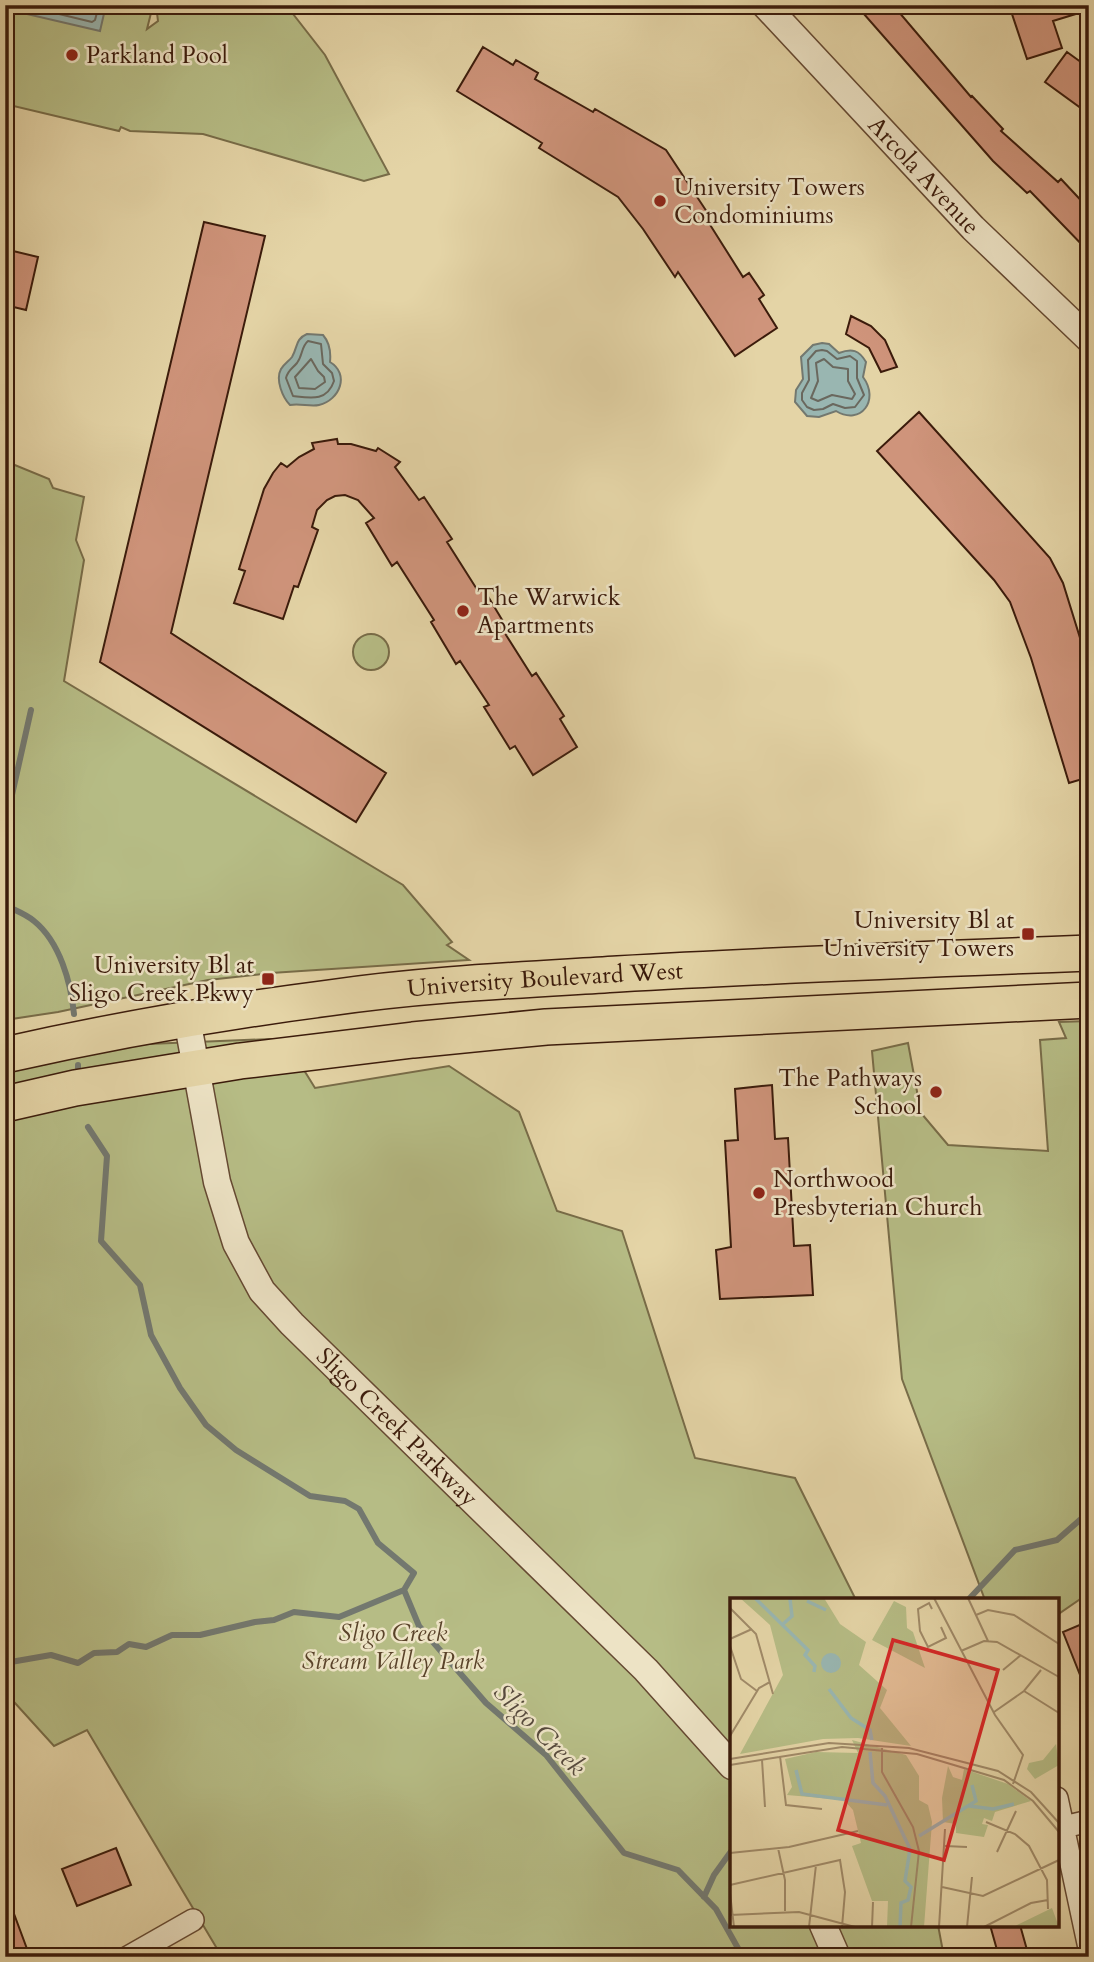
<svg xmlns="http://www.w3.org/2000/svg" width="1094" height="1962" font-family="Cardo,serif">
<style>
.green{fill:#b6bc85;stroke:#786c48;stroke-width:2}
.water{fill:#99b6b1;stroke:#73786f;stroke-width:2}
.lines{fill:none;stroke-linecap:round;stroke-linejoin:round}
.shore{stroke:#6a685e;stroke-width:2}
.stream{stroke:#73786f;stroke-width:6}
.building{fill:#cf947b;stroke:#3b1b0b;stroke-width:2}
.minor-casing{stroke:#654932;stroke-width:24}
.tertiary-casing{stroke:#654932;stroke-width:29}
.primary-casing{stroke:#3b1b0b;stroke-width:38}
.minor{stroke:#ede3c5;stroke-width:21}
.tertiary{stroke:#ede3c5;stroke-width:26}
.primary{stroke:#e4d4a6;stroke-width:35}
.poi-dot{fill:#8f2418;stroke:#ede3c5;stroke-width:2.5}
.labels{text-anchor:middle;stroke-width:5;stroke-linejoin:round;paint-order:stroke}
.poi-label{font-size:24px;fill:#3b1b0b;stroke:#ede3c5;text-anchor:start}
.street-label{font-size:24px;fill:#3b1b0b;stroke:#ede3c5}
.park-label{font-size:24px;font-style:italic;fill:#5a432a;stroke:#ede3c5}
.water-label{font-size:26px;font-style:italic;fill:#574a3d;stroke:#ede3c5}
.inset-river{fill:none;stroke:#99b6b1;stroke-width:3.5}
.inset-road{fill:none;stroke:#a08a68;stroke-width:2}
.view{fill:#d62828;fill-opacity:0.15;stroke:#d62828;stroke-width:3.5}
.inset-edge{fill:none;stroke:#3b1b0b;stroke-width:3.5}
</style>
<rect width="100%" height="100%" fill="#e4d4a6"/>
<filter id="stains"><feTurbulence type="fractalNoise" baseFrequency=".00286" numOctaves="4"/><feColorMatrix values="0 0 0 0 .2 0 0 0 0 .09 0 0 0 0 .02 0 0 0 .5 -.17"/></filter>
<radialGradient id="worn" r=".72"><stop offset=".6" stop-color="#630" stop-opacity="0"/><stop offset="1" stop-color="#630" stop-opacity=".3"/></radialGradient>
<path class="green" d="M5,5H153L147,29L158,21L156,5H286L325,55L389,174L364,181L203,134L130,131L121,127L119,131L5,104Z
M5,461L49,479L53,488L84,497L76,540L84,560L64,681L403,885L452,942L447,945L469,960L271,973L208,980L58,1012L5,1020Z
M353 652a18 18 0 1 1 36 0a18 18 0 1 1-36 0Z
M1089,1021V1593L1057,1615V1600H985L902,1379L872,1051L908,1043L921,1113L948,1145L1048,1151L1040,1040L1066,1038L1059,1022Z
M271,1039L302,1067L315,1088L449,1066L519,1112L557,1211L622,1231L695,1458L795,1478L856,1600H732V1925H938L944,1957H222L87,1730L54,1746L5,1692V1050Z"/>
<path class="water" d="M15,5H106L100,31L14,11Z
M307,334L323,335C330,343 331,352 330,362C350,374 340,400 319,405C310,407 300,403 290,405C283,398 275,380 281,369C284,364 289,361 292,357C298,347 295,339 307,334Z
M822,343L829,344L839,353C852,348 859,350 866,362L863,377C880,400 861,426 836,411L819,417L807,416L795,402L796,390L803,379L801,357L813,345Z"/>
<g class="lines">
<path class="shore" d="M22,5L92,22L95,20L99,5
M308,341L321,344L323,364L332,373L334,381C327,402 310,398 293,396L286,378C288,370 292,369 297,363C303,355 301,347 308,341Z
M822,350L827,351L837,359L850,356L857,361V378L864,395L855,407L845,408L833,404L823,409L814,410L807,407L802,400V393L809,380L808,360L816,351Z
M311,359L318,371L324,377L325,382L315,389L299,388L295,377Z
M824,359L833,367L848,369V381L855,394L852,399L832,395L818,401L811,398L818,381L816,363Z"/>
<path class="stream" d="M5,826L31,710
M5,905C14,910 26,914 34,921C60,942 71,983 74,1014
M78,1065V1068
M88,1127L107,1156L101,1241L140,1285L151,1335L180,1388L206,1425L236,1450L310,1496L345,1501L359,1509L378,1543L414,1573L404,1590L419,1626L486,1703L546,1755L624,1853L678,1870L716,1909L739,1950V1957
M968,1600L1015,1550L1057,1540L1089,1512
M5,1663L51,1655L78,1663L94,1653L117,1652L129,1644L146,1647L172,1635H200L255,1622L274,1620L294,1612L339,1617L404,1590
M704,1897L714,1875L732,1850"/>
</g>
<path class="building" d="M856,5H893L971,97L972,96L1003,129L1001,131L1058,182L1061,179L1089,209V252L1030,191L1027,193L993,161Z
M1038,5H1089V10L1053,21L1062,48L1027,59L1012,14Z
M483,47L513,65L516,60L538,73L535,79L593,112L595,109L666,150L711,218L707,220L743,277L749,273L764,295L759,299L777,328L735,356L678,272L675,277L643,229L618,197L539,148L542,143L457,91Z
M1067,52L1089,68V114L1045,82Z
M204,222L265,236L171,633L386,773L356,822L100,662Z
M13,251L38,257L26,310L5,305V256L12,257Z
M851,316L871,326L885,340L897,367L881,372L869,348L846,334Z
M919,412L1050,558L1063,583L1089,667V777L1069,783L1031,658L1010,602L994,580L877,451Z
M337,439L338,444H351L376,451L378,448L400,462L395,467L419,500L424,497L452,539L447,542L478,591L483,588L510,633L506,635L532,676L536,673L564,716L560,719L577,747L533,775L515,746L510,749L484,707L489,705L460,661L456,664L431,622L434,620L397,562L392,566L366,523L374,518L358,500L345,495L335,496L327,500L317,510L312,527L318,530L298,587L294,586L283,619L234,603L245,571L239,569L264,489L273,473L281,463L287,467L299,457L314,449L312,443Z
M772,1085L775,1139L788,1138L794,1246L810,1245L813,1295L720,1299L716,1250L731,1247L725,1141L738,1140L735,1089Z
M1089,1621V1695H1088L1063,1632Z
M116,1848L131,1885L77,1906L62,1869Z
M5,1895H7L30,1957H5Z
M990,1925H1020L1029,1957H999Z"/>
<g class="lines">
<g class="minor-casing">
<path id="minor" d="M1057,1798L1089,1948
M1064,1827L1089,1821
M128,1957L193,1920"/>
</g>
<g class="tertiary-casing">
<g id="tertiary">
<path id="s1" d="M765,5L973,228L1089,339"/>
<path id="s2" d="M187,1019L217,1182L236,1243L262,1291L292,1324L646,1670L732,1766"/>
<path d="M823,1925L837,1957"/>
</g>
</g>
<g class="primary-casing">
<g id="primary">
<path id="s3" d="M5,1055C112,1031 220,1012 329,998C425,984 522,980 618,974C775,965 932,959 1089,953"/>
<path d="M5,1104L75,1088L240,1061L413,1040L546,1027L1089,1000"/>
</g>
</g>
<use href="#minor" class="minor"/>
<use href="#tertiary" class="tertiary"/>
<use href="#primary" class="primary"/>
</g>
<g class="poi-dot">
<circle cx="72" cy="55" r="7"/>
<circle cx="660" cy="201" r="7"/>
<circle cx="463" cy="611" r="7"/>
<rect x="1021" y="927" width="14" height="14" rx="3.5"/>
<rect x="261" y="972" width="14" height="14" rx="3.5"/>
<circle cx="936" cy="1092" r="7"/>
<circle cx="759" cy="1193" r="7"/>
</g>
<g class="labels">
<g class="poi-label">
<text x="86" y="63">Parkland Pool</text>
<text x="674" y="195">University Towers<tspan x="674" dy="28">Condominiums</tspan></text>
<text x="477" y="605">The Warwick<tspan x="477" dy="28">Apartments</tspan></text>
<text x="1014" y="928" text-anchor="end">University Bl at<tspan x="1014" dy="28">University Towers</tspan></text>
<text x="254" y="973" text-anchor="end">University Bl at<tspan x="254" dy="28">Sligo Creek Pkwy</tspan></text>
<text x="922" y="1086" text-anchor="end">The Pathways<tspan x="922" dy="28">School</tspan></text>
<text x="773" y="1187">Northwood<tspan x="773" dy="28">Presbyterian Church</tspan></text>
</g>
<g class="street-label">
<text dy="8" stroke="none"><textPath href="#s1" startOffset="233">Arcola Avenue</textPath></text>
<text dy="8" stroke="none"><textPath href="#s3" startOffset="546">University Boulevard West</textPath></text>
<text dy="8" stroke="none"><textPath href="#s2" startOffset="476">Sligo Creek Parkway</textPath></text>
</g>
<g class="park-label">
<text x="393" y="1641">Sligo Creek<tspan x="393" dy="28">Stream Valley Park</tspan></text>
</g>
<g class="water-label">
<text transform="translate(540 1729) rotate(45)" y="9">Sligo Creek</text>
</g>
</g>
<g transform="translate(730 1598)">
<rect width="329" height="329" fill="#e4d4a6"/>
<path d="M10,0H94L110,26L136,44L129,67L157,92L150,110L181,148L128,140L93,141L10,156L53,77L40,27ZM164,3L176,9L177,30L183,34L195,70L142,42ZM122,142L176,157L189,178V202L198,207L202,224L194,329H157L158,303H142L122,248L131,245L123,212L114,202L57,197L62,189L55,161L86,154L128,155ZM326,146L329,167L305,181L297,171L299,165L313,162ZM218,168L223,179L232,182L234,171L278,186L301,203L265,214L262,223L254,220L252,226L258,227L254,239L226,235V226L213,224L212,200ZM322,310L329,329H283Z" fill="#b6bc85"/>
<path d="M91 65a10 10 0 1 1 20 0a10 10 0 1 1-20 0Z" fill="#99b6b1"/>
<path class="inset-river" d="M25,0L78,52L75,57L85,68L84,74M77,3L96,12M52,27L62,18L60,1M99,91L121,120L140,132L142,142M140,154L143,185L155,198L180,251L175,283L181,289L178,302L171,305L170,329M66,172L72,196L157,207M239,208L263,211L284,206M189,238L246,203L242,187"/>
<path class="inset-road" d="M204,0L265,117L293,157L283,186M238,0L258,43M0,10L26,36L43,96M202,11L199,5L188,11L190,33L198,49L216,40L211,29M246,17L258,12L284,17L329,46M0,41L22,31M0,48L11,81L27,93M231,53L254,43L267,44L329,79M273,72L291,57M294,93L329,115M264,114L294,93L311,72M0,138L29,90L40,84M152,150V174L183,229L189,253L181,329M50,158L56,207L92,211M0,161L99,145L179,150L268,173L301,194L329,225M32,162L35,209M0,167L112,149L187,156L274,182L303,203L329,234M256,224L285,236L299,248L317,282L318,311M215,248L237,249M48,250L55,282V313M267,254L286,213M0,255L59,249L128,233M0,287L110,262L115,294L112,329M212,289L253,298L329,262M0,295L4,329M0,317L69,314L125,329M79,329L86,267M142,329L143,304M209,329L215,231M237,329L242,279M254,329L301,305L318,302"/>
<path class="view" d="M163,42L268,72L214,262L108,232Z"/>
<rect width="329" height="329" class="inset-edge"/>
</g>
<rect width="1094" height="1962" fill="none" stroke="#e4d4a6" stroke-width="28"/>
<rect x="7" y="7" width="1080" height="1948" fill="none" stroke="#3b1b0b" stroke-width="3.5"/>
<rect x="14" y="14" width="1066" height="1934" fill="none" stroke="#3b1b0b" stroke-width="2"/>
<rect width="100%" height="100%" filter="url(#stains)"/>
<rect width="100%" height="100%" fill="url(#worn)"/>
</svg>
